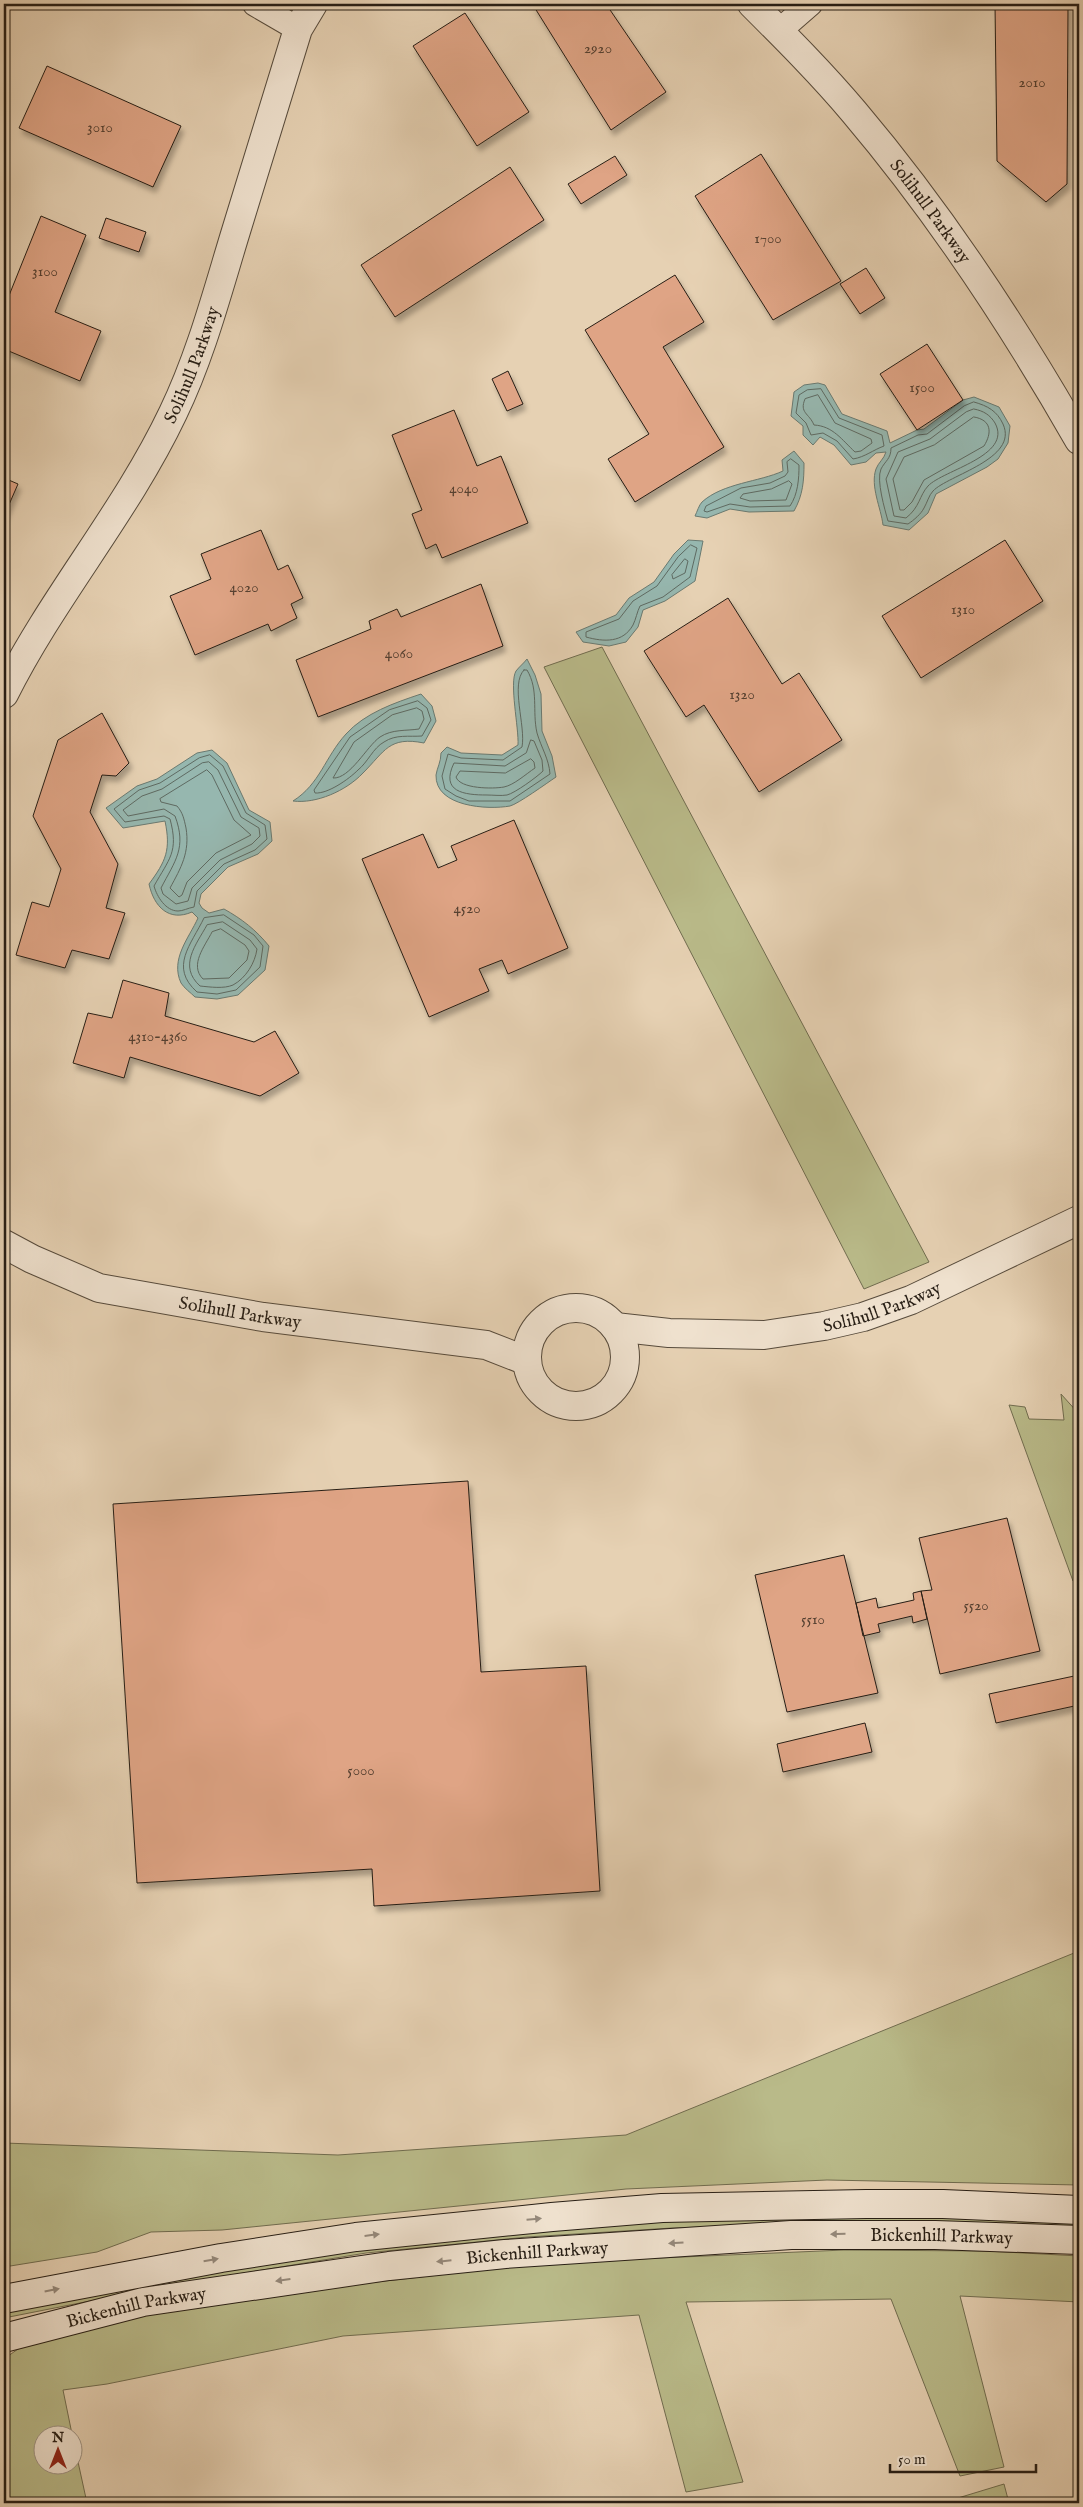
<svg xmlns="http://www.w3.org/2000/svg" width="1083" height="2507" font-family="'IM FELL English',serif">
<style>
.green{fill:#b9ba89;stroke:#706c4f}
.water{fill:#96b7af;stroke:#6a7a71}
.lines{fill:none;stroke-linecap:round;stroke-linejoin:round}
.shore{stroke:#5e6a62;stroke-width:1}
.building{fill:#dfa485;stroke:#271e15;filter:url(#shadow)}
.minor-casing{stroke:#574b3c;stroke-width:26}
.tertiary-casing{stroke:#574b3c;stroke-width:30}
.secondary-casing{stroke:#271e15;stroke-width:30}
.minor{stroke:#efe1ce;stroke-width:24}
.tertiary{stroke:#efe1ce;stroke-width:28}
.secondary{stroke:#efe1ce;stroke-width:28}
.oneway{fill:#95897b}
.labels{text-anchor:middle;stroke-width:4;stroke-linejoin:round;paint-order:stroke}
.number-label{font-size:15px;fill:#554031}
.street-label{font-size:18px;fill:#271e15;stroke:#efe1ce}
</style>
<defs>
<filter id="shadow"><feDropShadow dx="3" dy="5.5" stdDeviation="2.5" flood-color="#0004"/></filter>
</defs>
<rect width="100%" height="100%" fill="#e6d1b3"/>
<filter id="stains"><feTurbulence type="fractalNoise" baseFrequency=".004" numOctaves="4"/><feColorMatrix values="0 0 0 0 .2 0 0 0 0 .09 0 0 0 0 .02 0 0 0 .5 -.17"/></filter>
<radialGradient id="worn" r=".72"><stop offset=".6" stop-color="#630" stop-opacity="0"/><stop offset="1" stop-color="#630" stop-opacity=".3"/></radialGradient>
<path class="green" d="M602,647L929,1262L864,1289L544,667Z
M1061,1394L1079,1414V1582L1073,1581L1009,1405L1025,1407L1029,1419L1064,1420Z
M1079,1951V2185L827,2180L626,2189L222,2230L151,2232L97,2252L4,2267V2143L338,2155L626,2135Z
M880,2214L1079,2221V2229L816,2223L672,2228L527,2237L366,2253L171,2285L4,2318V2309L381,2244L554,2228L714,2219Z
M844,2250L986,2251L1079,2256V2302L960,2296L1004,2467L960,2476L891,2299L686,2302L743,2482L686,2492L639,2315L343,2336L107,2384L63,2390L72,2434H42V2464H72L73,2439L87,2503H4V2359L18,2349L81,2329L183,2308L306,2290L544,2263Z
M1004,2484L1009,2503H960L958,2498Z"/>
<path class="water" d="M818,383L825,385L842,414L887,431L890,443L917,430L924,429L963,400L974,397L999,407L1010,426L1008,443L998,459L987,467L936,494L928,513L909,530L883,525C881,508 870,486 876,469C878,463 884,459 886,452L876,453L866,462L851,465L834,445L820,437L813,445L803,435V426L791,416L794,392L804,385Z
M794,451L804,463C804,481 803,495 794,511L749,512L730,509L707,518L695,516C697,512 699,505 702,502C723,483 759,482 783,471L782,460Z
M688,540L703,541L695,581L665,601L643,610L638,627L626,642L609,646L583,642L576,632L616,615L629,598L654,582L674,554Z
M527,659L535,675L541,694L542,731L552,756L556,777C547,783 518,804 510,806C488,810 435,807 436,775C437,768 441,762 441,753L447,747L461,753L502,755L518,745C519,728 509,683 516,671C519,667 524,663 527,659Z
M421,694L432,706L436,721L424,743C389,736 385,751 363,773C346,791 316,804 293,801C320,784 325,757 346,734C365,713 394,703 421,694Z
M212,750L227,763L249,810L270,822L272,841L258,854L228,867L201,894L199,903L202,908L209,913L224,909C242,919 256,930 269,946L265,970L238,995L217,999L195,997C191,993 184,988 181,983C170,959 189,938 198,918L192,912C169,922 154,907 149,884C166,861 171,850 165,821L123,828L106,808L137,786L157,779L197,753Z"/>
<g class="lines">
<path class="shore" d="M821,389L839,418L882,435L884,446C873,450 865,457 853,459L837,441L823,433L811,435L806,423L796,413L799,395L807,390Z
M818,395L835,423L871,439L872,443L861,451L855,452C842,440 833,426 814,425C809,413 799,413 805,399Z
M974,402C988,406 997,411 1003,424C1019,459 948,475 933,491C929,495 927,503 924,508C921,514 914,520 908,524L888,521C885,510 876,480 881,469C885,461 891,459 891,448L918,435L927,434L964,406Z
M974,409C984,411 990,415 995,423C1013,456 943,470 928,486C919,496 920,507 906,518L894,516L886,479L898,452L930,439L966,412Z
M974,417C992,420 992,433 984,446L924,480L912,502L904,510H900L893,479L904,457L934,445Z
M791,459L799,465C799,479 798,494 790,506L750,507L730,504L707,512L704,511L706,506L741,488L770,483L785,476L788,472L787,462Z
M789,481L792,484L786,500L750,501L740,498L743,494L771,489Z
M691,545L697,548L690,577L663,597L640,606C637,612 636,619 633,625C623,643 604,642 586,637V632L619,619L633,601L657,586L678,557Z
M685,559L688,561L685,573L673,579L672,575Z
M524,670H527C539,690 532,711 537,733C541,747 549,759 550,774L510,801H469L456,796L445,789L442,776L448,754L461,758L503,760L522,747C526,726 510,684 524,670Z
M418,701L427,708L431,720L422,736C409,737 396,734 384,742C373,748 368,762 358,770C349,779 328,794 315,793L314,790L350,737L389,710Z
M417,708L422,711L424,719L419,729C406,731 392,729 380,737C367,746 350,779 333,778L354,742L392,715Z
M531,740L534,741L542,760L543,771C537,777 515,793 507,795C501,796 493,795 487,795C464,795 440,792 454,763L505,766L526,753Z
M210,755L223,766L246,813L265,825L267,839L255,850L224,864L197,891L194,907C188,908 183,911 178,911C166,911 157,897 154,886C169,859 179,852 170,819L164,816L125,822L114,809L139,790L160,783L199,758Z
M531,759L534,762L535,768C526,774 514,785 504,787C493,789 460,789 456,777L460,771L505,773Z
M209,762L218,770L241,817L259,828L260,836L252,844L220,860L192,888L188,901L176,904L163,894L161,888C175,861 187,848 175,816L164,809L128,816L123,810L142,796L162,789L202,763Z
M207,770L212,775L234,820L251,835L216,853L187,882L182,895L179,897L170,888C181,868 190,852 186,828C184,819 183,813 177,806L161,802L160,799Z
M224,915L254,935L263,946L260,967L236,990L217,994L197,992C169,967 191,945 204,918Z
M223,922L250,940L257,949C255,963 246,978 233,985C224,989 210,987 200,986C178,966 196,945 207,925Z
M221,929L245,945L249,951L247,960L229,978L203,979C189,965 205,946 212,932Z"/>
</g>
<path class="building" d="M606,4L666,92L611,130L533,5Z
M995,4H1068L1067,184L1046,202L997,161Z
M465,13L529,112L477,146L413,46Z
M47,66L181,126L153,187L19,128Z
M761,154L841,281L773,320L695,196Z
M615,156L627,175L581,204L568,184Z
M510,167L544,220L395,317L361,265Z
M41,216L86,235L55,312L101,331L80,381L4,349V308Z
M106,218L146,232L139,252L99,238Z
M866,268L885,298L860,314L840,284Z
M675,275L704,322L663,347L724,447L635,502L608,459L649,434L585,330Z
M927,344L963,400L917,430L880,374Z
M508,371L523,404L507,411L492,379Z
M454,410L477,466L501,456L528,523L442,558L436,544L426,549L412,514L422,510L392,435Z
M4,478L18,484L4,516Z
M261,530L278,570L288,565L303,598L291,604L297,618L271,631L268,624L195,655L170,596L211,579L201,554Z
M1005,540L1043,601L921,678L882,616Z
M481,584L503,646L318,717L296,660L371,629L369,621L397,609L401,617Z
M728,598L782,684L799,673L842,740L759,792L704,705L686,717L644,651Z
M102,713L129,763L116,776L102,775L90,812L118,864L106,908L125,913L109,959L72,950L65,968L16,955L32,902L49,907L61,869L33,816L58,740Z
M514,820L568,948L508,974L502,960L479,969L489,991L429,1017L362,859L423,834L438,868L457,860L451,846Z
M123,980L169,993L165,1016L254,1042L275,1031L299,1073L260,1096L130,1057L124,1078L73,1063L88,1013L112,1018Z
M468,1481L481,1672L586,1666L600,1891L374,1906L372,1869L137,1883L113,1504Z
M1007,1518L1040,1651L940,1674L921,1591L932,1590L919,1538Z
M844,1555L878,1693L787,1712L755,1575Z
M921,1591L927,1619L913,1623L912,1616L878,1624L880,1632L863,1636L856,1603L876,1598L878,1608L914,1600L913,1593Z
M1079,1675V1705L996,1723L989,1694Z
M865,1723L872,1752L783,1772L777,1744Z"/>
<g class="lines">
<g class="minor-casing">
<path id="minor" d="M255,4L298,29
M779,31L810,4"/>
</g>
<g class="tertiary-casing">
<g id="tertiary">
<path id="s1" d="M752,4C787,39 822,74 854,112C937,210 1015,328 1079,440"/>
<path id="s2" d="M4,694C53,596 126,512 173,413C201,355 217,293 236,231C256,164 277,97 298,29L313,4"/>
<path id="s3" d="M4,1244L32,1259L99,1288L263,1317L486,1345L527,1361"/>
<circle cx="576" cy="1357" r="49"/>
<path id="s4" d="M615,1327L669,1333L764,1335L824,1326L863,1317L911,1300L1079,1220"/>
</g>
</g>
<g class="secondary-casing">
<g id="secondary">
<path d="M4,2299L221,2258L356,2237L552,2217L662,2208L866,2204H943L1079,2210"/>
<path id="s5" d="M4,2338L143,2302L389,2266L505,2254L791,2235H935L1079,2240"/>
</g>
</g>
<use href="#minor" class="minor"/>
<use href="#tertiary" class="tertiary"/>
<use href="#secondary" class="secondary"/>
</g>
<defs><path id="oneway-solid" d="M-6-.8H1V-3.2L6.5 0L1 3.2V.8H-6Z" transform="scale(1.25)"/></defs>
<g class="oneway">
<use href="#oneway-solid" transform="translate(534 2219) rotate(-5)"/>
<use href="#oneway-solid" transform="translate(838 2234) rotate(179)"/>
<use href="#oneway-solid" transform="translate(372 2235) rotate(-7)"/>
<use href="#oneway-solid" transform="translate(676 2243) rotate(176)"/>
<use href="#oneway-solid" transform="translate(211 2260) rotate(-10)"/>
<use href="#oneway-solid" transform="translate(444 2261) rotate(174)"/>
<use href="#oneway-solid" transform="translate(283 2280) rotate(172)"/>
<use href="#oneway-solid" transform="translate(52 2290) rotate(-11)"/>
</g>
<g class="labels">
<g class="number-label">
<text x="598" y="53">2920</text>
<text x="1032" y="87">2010</text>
<text x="100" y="132">3010</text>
<text x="768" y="243">1700</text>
<text x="45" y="276">3100</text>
<text x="922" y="392">1500</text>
<text x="464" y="493">4040</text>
<text x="244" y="592">4020</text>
<text x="963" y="614">1310</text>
<text x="399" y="658">4060</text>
<text x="742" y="699">1320</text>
<text x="467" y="913">4520</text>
<text x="158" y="1041">4310-4360</text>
<text x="976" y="1610">5520</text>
<text x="813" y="1624">5510</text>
<text x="361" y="1775">5000</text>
</g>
<g class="street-label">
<text dy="6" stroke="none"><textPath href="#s1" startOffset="274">Solihull Parkway</textPath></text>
<text dy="6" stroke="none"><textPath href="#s2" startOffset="380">Solihull Parkway</textPath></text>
<text dy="6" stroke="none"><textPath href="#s4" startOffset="271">Solihull Parkway</textPath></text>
<text dy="6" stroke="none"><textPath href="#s3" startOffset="248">Solihull Parkway</textPath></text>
<text dy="6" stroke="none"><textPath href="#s5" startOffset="946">Bickenhill Parkway</textPath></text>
<text dy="6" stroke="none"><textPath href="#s5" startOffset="541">Bickenhill Parkway</textPath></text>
<text dy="6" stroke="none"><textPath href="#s5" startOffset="136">Bickenhill Parkway</textPath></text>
</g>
</g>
<rect width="1083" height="2507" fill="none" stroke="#e6d1b3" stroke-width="20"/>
<rect x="5" y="5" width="1073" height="2497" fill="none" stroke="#271e15" stroke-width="2.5"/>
<rect x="10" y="10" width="1063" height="2487" fill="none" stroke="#271e15"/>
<g transform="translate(58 2450)"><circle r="24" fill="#efe1ce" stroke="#9f9384"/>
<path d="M0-4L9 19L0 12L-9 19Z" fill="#8f2418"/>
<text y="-8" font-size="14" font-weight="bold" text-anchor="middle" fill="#271e15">N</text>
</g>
<path d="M890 2464v8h146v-8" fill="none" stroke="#271e15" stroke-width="2.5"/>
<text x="898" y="2464" font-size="15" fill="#271e15" stroke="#efe1ce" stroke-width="4" paint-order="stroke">50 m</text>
<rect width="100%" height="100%" filter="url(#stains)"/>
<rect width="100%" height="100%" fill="url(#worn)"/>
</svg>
